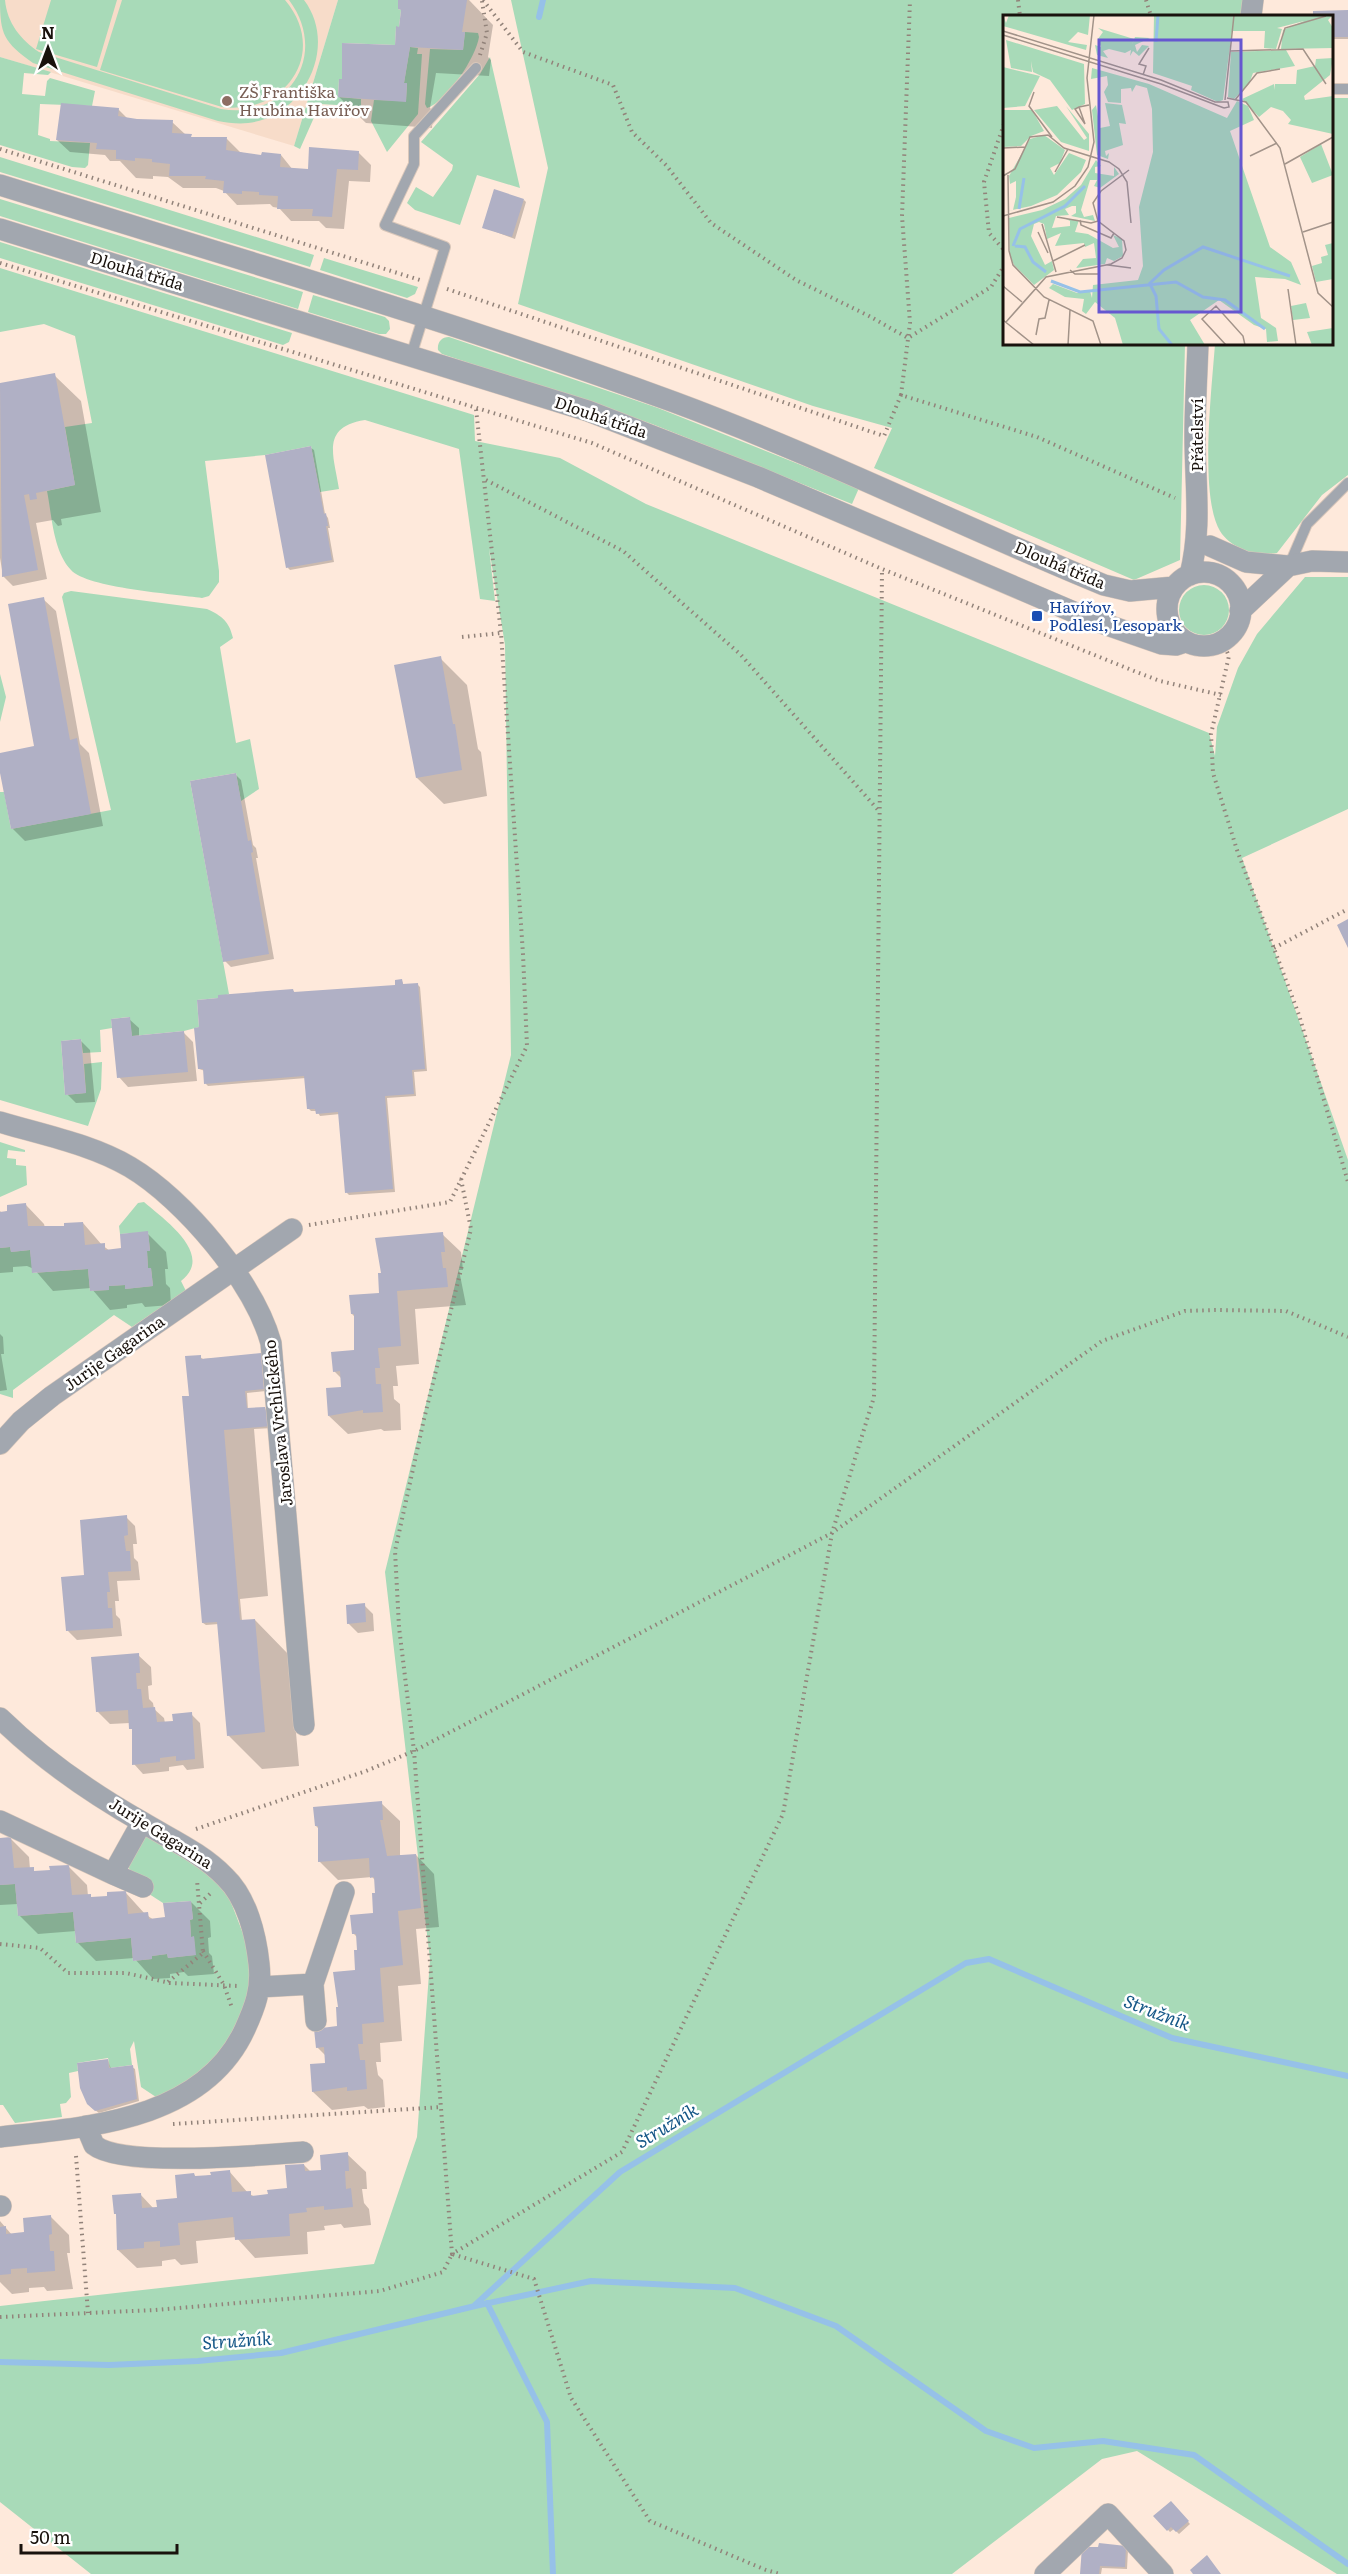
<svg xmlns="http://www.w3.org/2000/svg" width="1348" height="2574" font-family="Literata,serif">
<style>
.built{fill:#f7dcc9}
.green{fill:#a8dab8}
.shadow{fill:#0003}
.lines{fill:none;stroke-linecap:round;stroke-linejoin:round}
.stream{stroke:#96c1e8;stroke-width:6}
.building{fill:#b0b0c5}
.lane-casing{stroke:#d9c7ba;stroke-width:12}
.street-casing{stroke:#d9c7ba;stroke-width:22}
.path{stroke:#92837a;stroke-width:4;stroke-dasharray:1.5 4.5;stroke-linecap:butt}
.lane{stroke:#a2a7af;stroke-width:10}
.street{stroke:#a2a7af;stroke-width:21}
.education-dot{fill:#8d6e63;stroke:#fff;stroke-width:2}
.transit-dot{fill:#1a4fb4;stroke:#fff;stroke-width:2}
.labels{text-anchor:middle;stroke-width:5;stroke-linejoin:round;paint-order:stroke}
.education-label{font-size:16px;fill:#785e54;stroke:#fff;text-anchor:start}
.street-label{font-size:16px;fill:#19120d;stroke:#fff}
.transit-label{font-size:16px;fill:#164399;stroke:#fff;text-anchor:start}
.water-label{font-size:18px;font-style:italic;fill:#155787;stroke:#fff}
.inset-river{fill:none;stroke:#96c1e8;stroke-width:3}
.inset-road{fill:none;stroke:#a29389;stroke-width:1.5}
.view{fill:#6657d0;fill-opacity:0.15;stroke:#6657d0;stroke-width:3}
.inset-edge{fill:none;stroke:#19120d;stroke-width:3}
</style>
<rect width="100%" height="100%" fill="#fee9db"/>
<path class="built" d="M0,0H338L294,146L0,57Z"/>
<path class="green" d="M0,0H5C7,23 21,40 39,52L221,109C288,120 330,55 289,0H304C335,41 311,102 265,119C249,125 234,124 218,121L33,63C4,42 0,35 0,0Z
M51,0H117L97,67L36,49Z
M122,0H285C329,52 286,115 222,107L100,70Z
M338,0H398V9L401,10L399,27H396L395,45L342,43V79H339L338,97L361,99V111L364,112L363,116L354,109V106L320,104L300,149L294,146Z
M511,0H1247L1245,16H1004V344H1185L1180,560L1134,580L874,468L892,428L813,406L518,304L548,168Z
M465,32L478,33L479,37C476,57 447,102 427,108L425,104L430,49L463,50Z
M410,47L418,48L417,54H422L418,114L387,152L371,121L374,100L406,101L407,84L404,83Z
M0,57L51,72L48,75L24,73L22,94L45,96L47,81L50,78L95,91L92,106L40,104L38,135L50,139V141L90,143L88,165L85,168L72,167L0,145Z
M490,57L520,188L477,175L460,225L415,210L407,203L416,187L433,197L452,170L453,165L421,142L480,74Z
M1332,98H1348V475L1322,495L1277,553C1257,556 1232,550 1220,531C1199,496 1212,387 1215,344H1332Z
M0,157L314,255L310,267L0,172Z
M0,199L303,292L298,309L0,216Z
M0,242L292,333L289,342L283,345L0,258Z
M324,258L418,287L415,294L407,298L320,270Z
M0,268L474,415L475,441L560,458L646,504L1209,733L1215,756L1217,727L1238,668L1257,634L1305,577H1348V809L1242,858L1348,1160V2574H1337L1137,2451L1102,2459L952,2574H91L0,2502V2306L374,2264L417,2137L430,1960L385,1572L511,1055L505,645L489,548L495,601L480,599L459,449L365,420C320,427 334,456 339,489L320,492L311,446L265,455L205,461L219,571V582L209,596L202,598C175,594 87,588 71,570C53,551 52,516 47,491L75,485L65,427L92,423L75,336L44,324L0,332Z
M313,295L385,317L389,321L390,329L386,334H379L308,312Z
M449,337L658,408L859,488L852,504L652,424L442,354L438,350C437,343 441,337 449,337Z
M1179 610a25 25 0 1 1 50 0a25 25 0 1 1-50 0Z
M71,591L207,609C222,616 229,621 233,638L220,647L236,743L250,739L259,789L241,801L236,773L190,781L229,994L218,998L197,1000L199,1027L184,1031L132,1036L129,1017L111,1019L112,1028L100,1030L101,1052L83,1053L81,1039L61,1041L65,1095L86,1093L84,1064L102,1062L101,1089L88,1126L0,1100V792H4L11,829L111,810L62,597L64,593Z
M0,674L6,697L0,722Z
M0,1142L25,1150V1152L8,1150L7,1158L16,1159V1165L26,1166L27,1185L0,1197Z
M144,1202C165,1220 215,1255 181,1281L186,1291L132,1327L114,1315L13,1390V1398L0,1394V1248L10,1247L11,1252L30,1250L33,1273L88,1269L90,1291L108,1290L109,1286L125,1285V1289L153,1286L151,1268H148L147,1251L150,1250L148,1232L120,1234L119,1226L138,1203Z
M150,1835L219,1882L229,1897L247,1944L251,1963L250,1995L228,2040L213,2060L188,2082L156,2097L141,2087L134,2041L130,2049L132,2065L110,2068L108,2058L77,2063L78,2071L69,2073L71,2097L66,2103L60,2104L62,2117L15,2123L3,2105H0V1885L15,1884L18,1916L73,1912L76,1943L131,1938L133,1961L152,1959V1956L167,1954L168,1958L195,1955L194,1937H191L190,1920L193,1919L191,1901L163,1903L146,1892L128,1867L143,1836Z"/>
<path class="shadow" d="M401,0H469L493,25L488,57L491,60L489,76L436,73L430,108L433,111L432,128L366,123L339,97L344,80L396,47L401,28Z
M1314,12H1348V39H1332V16H1314Z
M118,109L128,119L172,122L186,135L194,139H227L240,152L248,155H281L293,170L309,171L358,152L371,165L370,182L349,181L344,229L326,228L319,221H291L279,208L273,207L270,204L237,205L224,191L216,188H183L168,177L153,176V179L136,178L120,161H110L105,155L70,152L57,140Z
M524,200L526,202L515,239L483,227Z
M54,375L81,401L101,512L61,519L62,525L58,526L53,520L36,523L47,579L13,586L3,576L0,558V385Z
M311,448L314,450L325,514L328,518L330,528H328L334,562L290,570L288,568Z
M43,599L56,611L80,744L89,753L103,826L25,841L12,828L0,755L36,748Z
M440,658L467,685L478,749L481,752L487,796L444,804L417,778Z
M235,774L241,780L253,845L256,848L258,858H256L274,959L231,967L225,961Z
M402,981L404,986L417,984L420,987L427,1071L414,1072L416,1096L387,1098L395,1192L349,1195L347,1193L340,1114L320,1116L317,1111H311L309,1109L306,1078L208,1086L206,1084L205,1071L199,1069L293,991L296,993L397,986Z
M129,1019L139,1028V1037L184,1033L193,1042L197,1081L128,1087L119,1077Z
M81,1041L90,1050L95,1102L76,1103L67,1094Z
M26,1205L44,1224L45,1228H66L83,1223L102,1245L110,1251L123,1250L147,1233L166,1252L168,1269H165L166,1284L170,1288L171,1305L145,1307L142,1303L127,1305V1308L110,1310L91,1288L53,1291L34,1269L27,1266L13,1267V1272L0,1273V1211L2,1213Z
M442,1234L461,1252L463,1270H459L466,1305L415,1309L419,1364L396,1366L398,1386H393L394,1399L400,1404L401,1430L384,1431L381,1429L348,1434L329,1416L343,1389L342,1379L334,1371L355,1352V1317L352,1314L381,1294Z
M0,1334L3,1337L4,1354H1L7,1390L0,1391Z
M260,1355L263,1357L266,1391L247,1393L248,1410L265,1408L273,1428L254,1429L268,1596L240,1599L242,1621L255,1620L289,1655L299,1766L262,1769L228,1735L219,1624L206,1625L203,1623L191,1397L200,1357L203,1359Z
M126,1517L135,1526L137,1544H133L134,1558L138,1562L140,1580L117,1581L119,1601H115L116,1615L120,1619L122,1636L77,1640L68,1631L86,1576Z
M364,1605L373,1614L374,1631L358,1633L348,1623Z
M138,1655L151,1667L152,1685L148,1686L149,1699L153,1703L154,1709L164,1718L165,1723L174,1722L191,1714L200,1723L204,1768L187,1770L183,1765L169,1767V1771L143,1774L134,1764V1731L130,1723L110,1724L98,1712Z
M381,1803L400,1821V1855H416L434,1874L439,1927L416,1929L421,1984L398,1986L402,2041L380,2043L381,2062H376L378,2075L383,2080L385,2107L368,2109L364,2106L332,2110L313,2092L327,2064L326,2056L317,2047L338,2027L339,2008L357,1971L358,1938L353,1933L375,1914L377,1894L376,1881L372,1877L338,1880L319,1861V1829L316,1826Z
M10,1838L29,1857L30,1869L36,1872L51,1871L68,1866L87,1885L88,1896L94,1899L126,1893L145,1914L154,1920L166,1919L191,1902L210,1921L211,1937L208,1938L209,1953L212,1956L214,1974L188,1976L184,1972L170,1974V1978L153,1979L134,1958L96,1961L77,1942L76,1931L38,1934L19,1915L18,1904L0,1905V1839Z
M108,2060L111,2069L132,2067L135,2069L139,2101L99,2113L91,2107Z
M347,2154L366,2172L367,2189H362L364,2203L369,2209L371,2225L344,2228L341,2224L324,2226L325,2230L307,2232L308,2254L255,2258L236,2237L196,2241L198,2263L181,2265L175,2259L162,2261V2266L137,2268L118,2250L140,2194L154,2209L178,2199L194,2175L197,2178L229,2171L248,2193L255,2197L269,2196L288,2189L304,2165L311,2172L323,2171Z
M51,2217L69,2235L70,2253H67L73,2289L47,2291L44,2287L29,2288V2292L12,2294L0,2282V2221L12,2235L26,2234Z
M1171,2503L1190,2524L1179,2534L1174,2529L1170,2532L1155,2516Z
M1125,2548L1128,2550L1127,2569L1102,2568L1101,2574H1082Z"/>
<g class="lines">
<path class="stream" d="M539,17L543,0
M487,2303L547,2422L553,2574
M475,2305L620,2172L966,1963L989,1959L1172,2038L1348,2076
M0,2362L109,2365L198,2361L281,2353L475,2306L591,2281L735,2288L836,2326L986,2431L1034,2448L1103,2441L1194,2455L1348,2564"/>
</g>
<path class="building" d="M398,0H467L462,32H465L463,50L410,47L404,83H407L406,102L338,97L339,79H342V43L395,45L396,26L399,27L401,10L398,9Z
M1348,10V37H1332V16H1313V11Z
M61,103L119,108L118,116L137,119L173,120L172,133L192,134L191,137H227L226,150L261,155L262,152L281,154L280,167L308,169L309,147L359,151L358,170L337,169L332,217L312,216L313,209H277L278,196L259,195V192L242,191V194L223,193L224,181L205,179L206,176H169L170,164L152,162V159L135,158V161L116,159V150L96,149L97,143L56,140Z
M494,189L524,199L512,237L482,228Z
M55,373L75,485L36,493L37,499L30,500L29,494L24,495L38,570L2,577L0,383Z
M311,446L324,514L326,513L328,526H326L332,560L286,568L265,455Z
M44,597L70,740L77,738L91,814L11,829L0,773V753L34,746L8,604Z
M441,656L453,724H455L462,770L416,778L394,665Z
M236,773L248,841L251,840L253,852L251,853L269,954L223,962L190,781Z
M1348,919V948L1337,925Z
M402,979L403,984L418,983L425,1069L412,1070L414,1094L385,1096L393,1189L345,1193L338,1112L316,1114L315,1109H307L304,1076L204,1084L203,1069H198L194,1028L199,1027L197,1000L218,998V995L293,989L294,992L395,985V980Z
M130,1017L132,1036L184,1031L188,1072L117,1078L111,1019Z
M81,1039L86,1093L65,1095L61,1041Z
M26,1203L28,1226H64V1223L83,1222L85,1245L105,1243V1250L121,1248L120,1234L148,1231L150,1251H147L148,1268H151L153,1286L125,1289V1285L109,1286V1290L90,1291L88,1269L32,1273L30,1250L11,1252L10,1247L0,1248V1212L7,1211V1205Z
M443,1232L445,1252H441L443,1268H446L448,1287L397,1291L401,1346L378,1348L380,1368H375L376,1384H381L383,1412L363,1413V1410L328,1416L326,1388L341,1387L340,1371L333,1372L331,1352L354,1350V1314H351L349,1295L379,1293L378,1273H381L375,1238Z
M261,1353L264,1389L245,1391L247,1408L265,1407L266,1411H270L271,1426L224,1430L240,1620L255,1619L265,1732L227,1736L217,1622L202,1623L182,1396H189L185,1356L201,1355V1359Z
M127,1515L128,1535L124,1536L126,1551H130L131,1571L108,1572L110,1592H107L108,1608H112L113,1628L66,1631L61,1577L84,1575L80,1520Z
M365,1603L366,1622L347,1624L346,1605Z
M139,1653L140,1673H136L137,1689H141L143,1708L155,1707L157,1722L173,1721L172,1714L192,1712L195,1759L176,1761V1756L160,1758V1762L132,1765V1729H129L128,1710L96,1712L91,1657Z
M382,1801L383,1820H380L387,1856L416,1854L421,1908L398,1911L403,1965L380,1968L384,2022L362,2024L363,2044H358L360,2060H365L367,2089L347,2091V2087L312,2092L310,2064L325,2063L324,2047L316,2048L314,2029L337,2026L336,2007H338L333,1972L355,1970L354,1950H357L356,1934H352L350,1915L373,1913L372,1893H375L374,1877L370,1878L369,1858L318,1862V1826H315L313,1807Z
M11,1837L14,1868L34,1867V1871L50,1870L49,1866L69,1865L72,1895L91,1894V1897L107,1896V1892L126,1891L128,1914L148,1912L149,1919L165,1917L163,1903L191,1901L193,1919L190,1920L191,1937L194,1936L196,1955L168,1958L167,1954L152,1956V1959L133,1961L131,1938L76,1943L73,1912L18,1916L15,1884L0,1885V1838Z
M108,2059L109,2068L133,2065L137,2099L95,2111L87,2104L80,2088L77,2063Z
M348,2152L349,2171H345L346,2189L351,2188L353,2207L324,2210V2206L306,2208L307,2212L289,2214L290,2236L235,2240L233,2217L178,2223L180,2245L160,2247V2241L144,2242V2248L117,2250L116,2214H114L112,2195L141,2193L142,2208L157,2207L156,2200L177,2198L175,2175L194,2173L195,2176L211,2175L210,2172L230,2170L232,2192L251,2191V2196L268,2194L267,2190L287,2188L285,2165L304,2164L305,2171L321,2170L320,2155Z
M51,2215L52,2234L49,2235L50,2251H54L55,2271L27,2273V2268L11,2269V2274L0,2275V2227L6,2226V2234L24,2232L23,2218Z
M1171,2501L1189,2521L1176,2532L1171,2527L1167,2531L1153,2516Z
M1099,2543L1126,2546L1125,2567L1100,2566L1099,2574H1080L1082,2547H1098Z
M1207,2555L1221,2574H1193L1190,2570Z"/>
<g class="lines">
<g class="lane-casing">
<path id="lane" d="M1332,89H1348
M411,356L445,247L385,225L414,164V136L476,68
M1289,566L1307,524L1348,483"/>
</g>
<g class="street-casing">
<path id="street" d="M1251,16L1253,0
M0,185C225,255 453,321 674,402C820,456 960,526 1104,585L1130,591L1174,587
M0,229L588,411L758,477L1090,619L1162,644L1176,645L1185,642
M1210,546L1246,562L1288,566L1312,561L1348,562
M1167 609a37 37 0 1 1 74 0a37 37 0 1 1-74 0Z
M1190,575C1202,527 1195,485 1195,436C1195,405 1197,374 1198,344
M1240,611L1288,566
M0,1122C43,1135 91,1144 130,1167C184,1199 254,1282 271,1343L304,1725
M0,1444L21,1421L52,1396L292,1229
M0,1718C42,1759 91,1793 142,1822C170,1839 202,1853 225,1877C247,1898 256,1935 259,1964C262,1989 255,2007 245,2029C203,2121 87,2127 0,2137
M0,1821L113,1874L142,1822
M113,1874L143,1887
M313,1984L316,2021
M260,1987L313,1984L344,1892
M86,2126L94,2145C122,2168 263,2155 303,2152
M0,2206H1
M1045,2574L1108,2514L1163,2574"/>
</g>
<path class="path" d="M483,0L523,52L613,85L632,132L666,165L711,223L796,280L869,316L908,338L991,287L1004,266
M1018,0L1020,16
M1146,0L1151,16
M480,55L487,33L482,1
M1004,124L984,182L989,233L1004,250
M0,149L420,280
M0,263L592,443L882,569L1134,671L1160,681L1221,695
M447,289L884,436L901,395L1037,437L1175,498
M901,395L910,323L902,216L910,0
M486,480L623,551L741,655L879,811
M462,637L501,633
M1222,641L1229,656L1211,734L1213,773L1237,850L1299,1015L1348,1182
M1274,948L1348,909
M461,1179L471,1229L424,1419L395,1551L399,1627L414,1751L452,2254L622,2152L783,1814L832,1533L1102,1341L1185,1311L1215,1310L1286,1311L1348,1337
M309,1225L450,1202L527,1046L523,954L501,633L476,409
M196,1829L366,1771L414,1751L832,1533L874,1397L882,569
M200,1903L212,1892
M0,1944L40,1948L68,1973H126L170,1983L238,1986
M203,1951L224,1985L232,2008
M168,1982L203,1953L197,1880
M173,2124L442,2107
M76,2156L88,2313
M0,2317L155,2310L380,2291L443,2272L452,2254L534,2279L571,2398L650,2521L766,2570L780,2574"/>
<use href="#lane" class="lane"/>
<use href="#street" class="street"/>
</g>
<circle class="education-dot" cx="227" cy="101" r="6"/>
<rect class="transit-dot" x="1031" y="610" width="12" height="12" rx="3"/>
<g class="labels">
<g class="education-label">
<text x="239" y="98">ZŠ Františka<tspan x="239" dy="18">Hrubína Havířov</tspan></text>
</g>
<g class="street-label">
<text transform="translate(137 271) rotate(17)" y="6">Dlouhá třída</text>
<text transform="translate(601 417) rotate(19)" y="6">Dlouhá třída</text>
<text transform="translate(1197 435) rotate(-90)" y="6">Přátelství</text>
<text transform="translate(1060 565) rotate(23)" y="6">Dlouhá třída</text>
<text transform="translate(114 1353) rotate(-35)" y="6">Jurije Gagarina</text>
<text transform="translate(278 1423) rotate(-96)" y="6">Jaroslava Vrchlického</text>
<text transform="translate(161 1833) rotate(32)" y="6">Jurije Gagarina</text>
</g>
<g class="transit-label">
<text x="1049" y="613">Havířov,<tspan x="1049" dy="18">Podlesí, Lesopark</tspan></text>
</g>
<g class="water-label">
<text transform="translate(1157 2013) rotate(21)" y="6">Stružník</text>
<text transform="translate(667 2126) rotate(-31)" y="6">Stružník</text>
<text transform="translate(237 2341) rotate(-4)" y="6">Stružník</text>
</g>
</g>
<g transform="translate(1003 15)">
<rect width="330" height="330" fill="#fee9db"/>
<path d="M0,0L3,8L6,0H87L85,20L75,17L65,27L84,30L83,35L0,11ZM151,0H330L325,5L330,13V33L278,34L280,15L301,6L274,13L279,14L273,34L261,33L262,16H229L220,85L215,87L188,75L189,71L150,58ZM95,13L131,24L129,30L132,22L147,23L132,30L134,37L139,30L146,31L136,41L130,36L127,41L128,35L122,38L106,34L100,36L105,43L94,40L92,30L98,32L95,24L100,17ZM3,25L81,49L82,89L69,95L47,65L30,57L28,46L29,57L8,53ZM283,35L292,51L250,58L246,69L231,84L225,82L228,37ZM330,43L327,60L301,81L302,85L330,81V119L285,109L288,105L280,96L268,92L256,102L239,84L271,69V75L272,69H293L294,55L312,51L313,44ZM0,52L37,61L22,91L0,93ZM89,53L146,69L224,103L234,86L245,91L251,105L227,116L267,232L288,247L298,270L282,264L252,262L258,303L273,313L275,326L264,327L263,314L251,310L216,285L187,305L202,330H120L112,303L92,287L83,299L79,296L81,284L62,282L46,273L50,269L74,278L87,276L89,283L90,270L135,265L140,251L136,192L150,137L149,94L144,73L133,70L129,77L128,73L118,74V88L105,87L101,77L105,70L104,61L88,64ZM102,88L119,90L123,109L116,108L120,130L102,136L103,141L106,138L105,144L94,140L89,95L93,90L97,113L107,111ZM54,91L81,125L84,123L63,91L86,119V136L58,127L31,95ZM0,95H29L41,116L28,121L18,131L0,132ZM41,120L62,135L57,148L47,153L51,160L66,138L83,145L78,157L54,180L28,191L0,197L10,195L13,182V166L7,169L6,161L27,124ZM318,129L330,160L309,168L297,142ZM93,145L98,151L92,152V158L111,161V152L116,159L97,173L91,171L94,165H87L78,195L81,202L90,200L92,206L68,201L73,198V191H69L62,194L66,200L53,201L49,213L67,211V206L63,204L76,205L72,217L85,219L110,233L116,232L110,220L119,224L120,241L111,246L104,243L102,249L73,253L80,244L93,243L91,228L82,232L81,228L52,231L58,218L44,224L41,209L36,207L31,209L28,221L42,250L49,246L51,255L31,270L11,250L7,240L6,203L39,195L62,184L78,170ZM330,228V264L313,267L309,251L319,248L318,242L325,240L322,230ZM303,288L307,303L290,305L288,291ZM330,313V330H309L304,317Z" fill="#a8dab8"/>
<path class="inset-river" d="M153,27L155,0M16,194L21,163M10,231L17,214L62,191L82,171M12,231L22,232L30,247L43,257M48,266L77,277L173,267L200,282L222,285L262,314M146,269L161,255L200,232L287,261M147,269L153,281L156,314L169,330"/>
<path class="inset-road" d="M0,16L158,65L212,87H225L226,92L221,93M0,20L158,69L221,93M275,35L282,13L323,1M227,36L300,34L323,69M140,60L143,51L136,49L146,33M31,77L26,91L49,122M224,83L243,87L277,133L315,278L330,292M222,85L231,0M232,85L254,58L277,54M76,92L82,109L72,94L76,92L86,90M0,133L22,132M247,141L274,128M282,149L330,122M52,157L65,134M5,160L6,236L10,250L41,282L90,306L98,330M0,161L12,154L27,122L45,120L61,133L106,147L116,154L124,167L128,208M0,201L50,187L72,171L85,152L91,127L84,63L91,0M54,202L88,208L95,206M77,205L78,210L108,223L111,218M39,209L53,257M35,217L45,238M300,217L330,207M50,246L82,230M105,250L128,253M67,255L72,259H96M0,271L19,287M285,274L293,330M0,305L31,330M3,307L43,262L108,249L119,243L123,235L121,226L95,206L90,188L98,176L126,155M33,320L36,304L42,303L46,285M65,330L67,295M223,330L199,304L213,291L240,321L242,330"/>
<path class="view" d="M96,25H238V297H96Z"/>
<rect width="330" height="330" class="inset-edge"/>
</g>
<g transform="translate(48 48)" stroke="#ffffff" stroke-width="4.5" paint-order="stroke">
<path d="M0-4.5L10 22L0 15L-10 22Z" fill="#19120d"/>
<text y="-9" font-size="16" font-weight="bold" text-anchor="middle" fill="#19120d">N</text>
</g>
<path d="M21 2544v9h156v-9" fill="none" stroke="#19120d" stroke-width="3"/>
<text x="30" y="2544" font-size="18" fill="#19120d" stroke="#ffffff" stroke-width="4.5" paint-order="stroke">50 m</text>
</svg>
